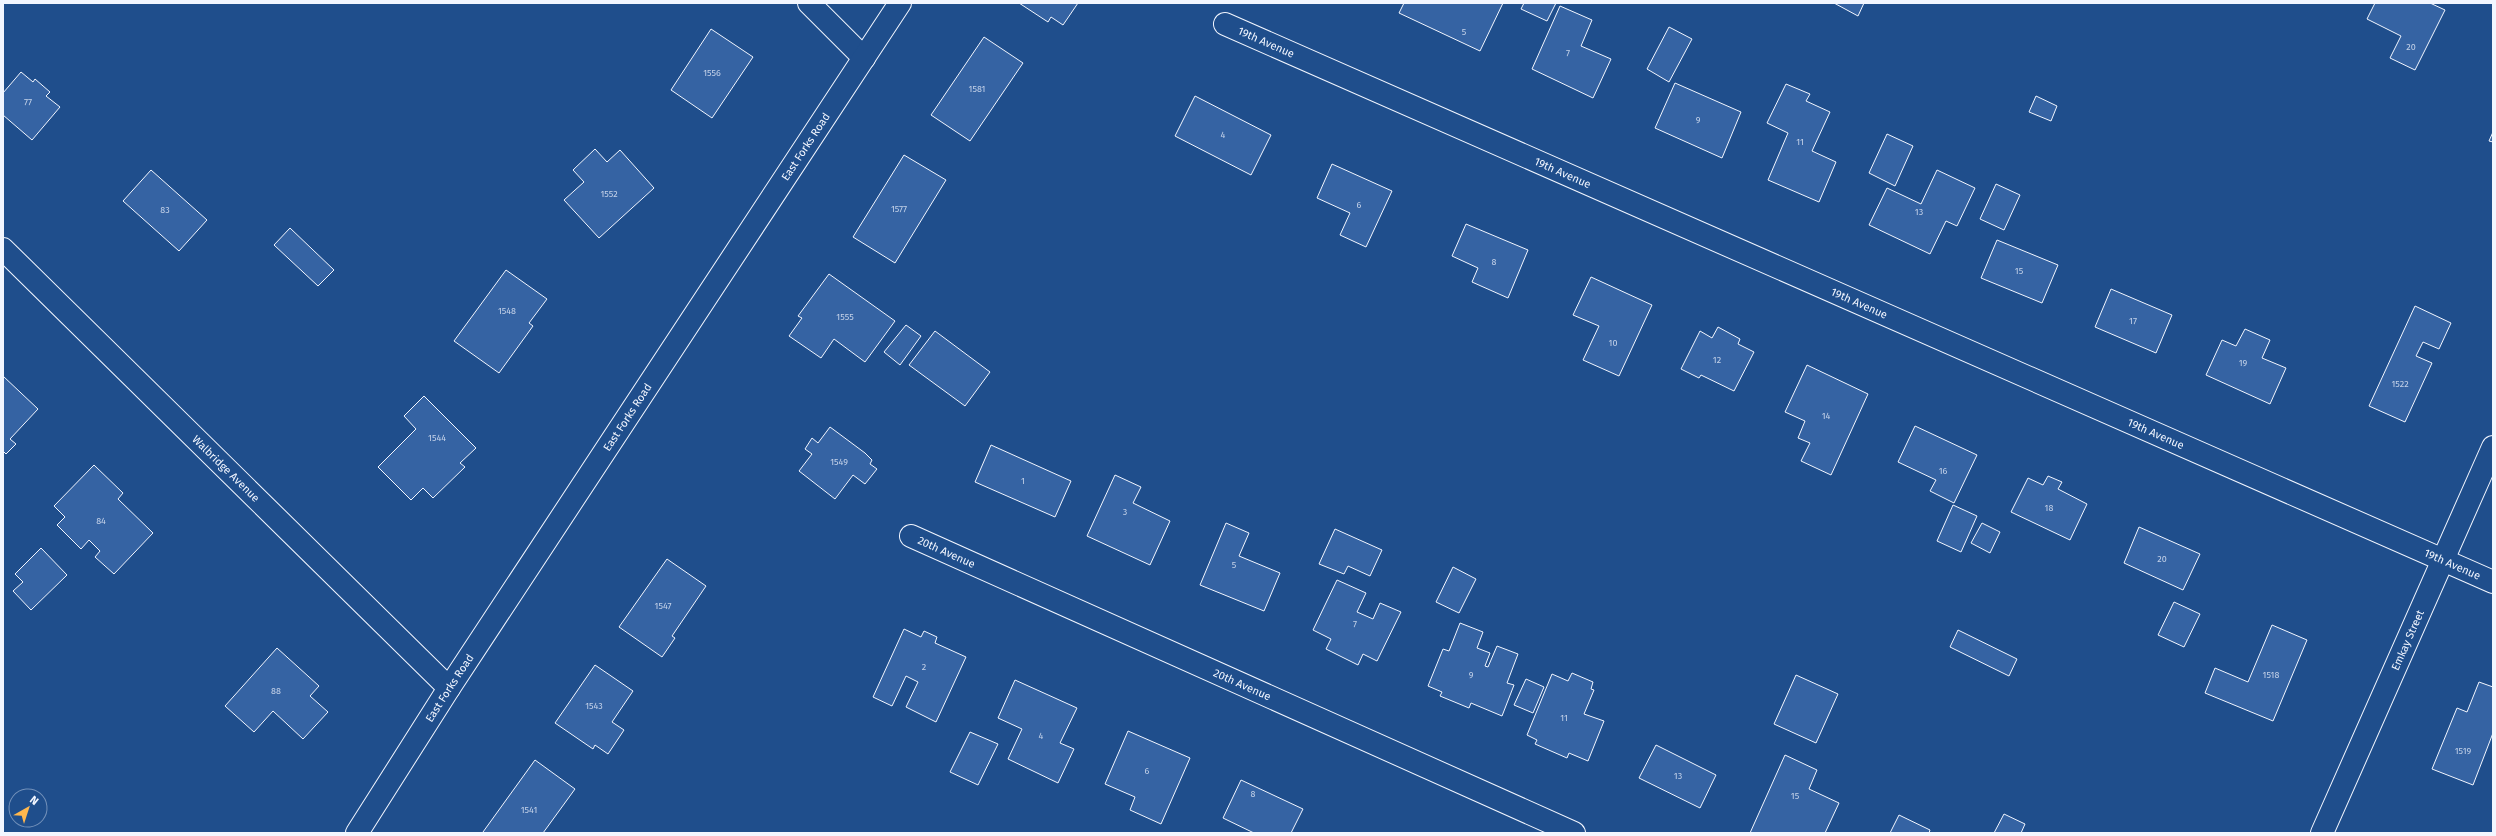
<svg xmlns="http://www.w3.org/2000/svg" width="2496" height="836" font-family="'Fira Sans',sans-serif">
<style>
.building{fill:#3563a3;stroke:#f2f6ff}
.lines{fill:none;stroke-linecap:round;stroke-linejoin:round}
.minor-casing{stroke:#f2f6ff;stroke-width:24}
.minor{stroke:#1f4e8c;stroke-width:22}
.labels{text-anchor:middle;stroke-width:3;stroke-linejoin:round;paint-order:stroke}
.number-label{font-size:9px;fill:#c3d1e8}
.street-label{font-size:11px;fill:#f2f6ff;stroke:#1f4e8c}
</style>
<rect width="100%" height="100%" fill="#1f4e8c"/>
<path class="building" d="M1019,3H1078L1063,25L1051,17L1048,22Z
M1404,3H1503L1480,51L1399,13Z
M1524,3H1556L1547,21L1521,9Z
M1834,3H1864L1858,16Z
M2375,3H2430L2445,10L2415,70L2390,58L2401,36L2367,19Z
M1560,6L1592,20L1581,46L1611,59L1593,98L1532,69Z
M1669,27L1692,39L1669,82L1647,69Z
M711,29L753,57L712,118L671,90Z
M984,37L1023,63L970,141L931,115Z
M21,72L33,82L35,79L50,92L46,96L60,107L32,140L3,115V93Z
M1675,83L1741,112L1722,158L1655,128Z
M1786,84L1810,94L1806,101L1830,112L1812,151L1836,162L1819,202L1768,180L1788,133L1767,123Z
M1195,96L1271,135L1251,175L1175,136Z
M2036,96L2057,106L2051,121L2029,112Z
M2493,132V142L2489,141Z
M1887,134L1913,146L1895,186L1869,173Z
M595,149L607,162L620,150L654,188L599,238L564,200L584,182L573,170Z
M904,155L946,180L895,263L853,237Z
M1332,164L1392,191L1366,247L1340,235L1350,213L1317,198Z
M151,170L207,220L179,251L123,201Z
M1937,170L1975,188L1957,226L1946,221L1930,254L1869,225L1887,188L1921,204Z
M1996,184L2020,195L2004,230L1980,219Z
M1466,224L1528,250L1508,298L1472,282L1478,268L1452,256Z
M290,228L334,270L318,286L274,245Z
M1997,240L2058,265L2042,303L1981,278Z
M506,270L547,299L529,323L533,326L499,373L454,341Z
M829,274L895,321L865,362L834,339L821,358L789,336L802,318L798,316Z
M1591,277L1652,305L1619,376L1583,360L1599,326L1573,315Z
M2111,289L2172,315L2156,353L2095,327Z
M2415,306L2451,323L2439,349L2423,342L2416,356L2432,363L2405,422L2369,406Z
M906,325L921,336L900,365L884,352Z
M1718,327L1740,339L1738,344L1754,352L1734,391L1701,375L1699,378L1681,369L1700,331L1712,338Z
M2245,329L2270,340L2262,358L2286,368L2270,404L2206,375L2222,340L2236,346Z
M935,331L990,372L965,406L909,365Z
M1807,365L1868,394L1831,475L1801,461L1810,443L1798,438L1805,421L1785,412Z
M3,376L38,409L10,439L16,444L6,454L3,451Z
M424,396L476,448L460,463L465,467L433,498L423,488L411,500L378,467L416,429L404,416Z
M1915,426L1977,455L1954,503L1930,491L1936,480L1898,462Z
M830,427L865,453L872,460L870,464L877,469L865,484L853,475L835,499L799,471L812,454L805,449L812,438L818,443Z
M991,445L1071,481L1055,517L975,482Z
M94,465L123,493L118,499L153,533L114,574L95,557L100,551L89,540L81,549L57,525L65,517L54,506Z
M1115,475L1141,487L1133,503L1170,521L1150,565L1087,536Z
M2048,476L2062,482L2058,489L2087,504L2070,540L2011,512L2028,478L2043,485Z
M1953,505L1977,516L1961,552L1937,541Z
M1226,523L1249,533L1239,556L1280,573L1264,611L1200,585Z
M1982,523L2000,532L1990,553L1971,543Z
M2139,527L2200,554L2183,590L2124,563Z
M1335,529L1382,550L1370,576L1348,566L1344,574L1319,564Z
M41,548L67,575L31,610L13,591L23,582L15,574Z
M667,559L706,586L672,636L675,638L662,657L619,627Z
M1453,567L1476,579L1459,613L1436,602Z
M1337,580L1366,593L1357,612L1373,619L1380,603L1401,612L1377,661L1363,654L1358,665L1326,649L1331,639L1313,630Z
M2174,602L2200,614L2184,647L2158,635Z
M1460,623L1483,632L1477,648L1490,653L1485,666L1488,667L1497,646L1518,654L1507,683L1514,685L1502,716L1471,703L1469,708L1440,696L1442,692L1428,686L1443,649L1449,651Z
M2272,625L2307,640L2273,721L2205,693L2215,668L2248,682Z
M904,629L921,637L924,631L937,637L935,643L966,657L936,722L906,707L918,682L906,676L892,706L873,697Z
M1958,630L2017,659L2009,676L1950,647Z
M277,648L319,686L310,696L328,712L303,739L273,711L254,732L225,706Z
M595,665L633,691L612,722L624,730L608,754L595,745L593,749L555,723Z
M1572,673L1593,682L1591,689L1594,690L1584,714L1604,721L1588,761L1569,753L1567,758L1535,744L1537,740L1527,735L1552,674L1568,681Z
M1796,675L1838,694L1816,743L1774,724Z
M1526,679L1544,687L1533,713L1514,705Z
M1015,680L1077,708L1060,743L1074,749L1058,783L1008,759L1022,729L998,718Z
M2479,682L2493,687V733L2473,785L2432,769L2457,708L2467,712Z
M1128,731L1190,758L1161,824L1130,810L1135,797L1105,784Z
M970,732L998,744L978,785L950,772Z
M1656,745L1716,775L1700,808L1639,778Z
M1785,755L1817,770L1809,789L1839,803L1825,833H1750Z
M535,760L575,789L543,833H484L483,832Z
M1241,780L1303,809L1291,833H1254L1223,818Z
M2004,814L2025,824L2021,833H1994Z
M1899,815L1930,830L1929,833H1890Z"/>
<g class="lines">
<g class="minor-casing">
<g id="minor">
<path d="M809,3L864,58"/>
<path id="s1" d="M1225,24L2493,582"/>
<path id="s2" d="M3,249L449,688"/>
<path id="s3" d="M911,536L1574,833"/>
<path id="s4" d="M357,833L449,688L900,3"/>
<path id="s5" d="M2322,833L2493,447"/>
</g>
</g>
<use href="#minor" class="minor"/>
</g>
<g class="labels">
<g class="number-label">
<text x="1464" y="35">5</text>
<text x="2411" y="50">20</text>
<text x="1568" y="56">7</text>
<text x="712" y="76">1556</text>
<text x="977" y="92">1581</text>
<text x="28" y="105">77</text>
<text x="1698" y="123">9</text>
<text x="1223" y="138">4</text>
<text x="1800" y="145">11</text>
<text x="609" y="197">1552</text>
<text x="1359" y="208">6</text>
<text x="899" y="212">1577</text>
<text x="165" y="213">83</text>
<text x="1919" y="215">13</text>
<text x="1494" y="265">8</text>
<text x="2019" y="274">15</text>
<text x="507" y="314">1548</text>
<text x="845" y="320">1555</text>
<text x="2133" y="324">17</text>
<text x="1613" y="346">10</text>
<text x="1717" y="363">12</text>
<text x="2243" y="366">19</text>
<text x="2400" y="387">1522</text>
<text x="1826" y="419">14</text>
<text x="437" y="441">1544</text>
<text x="839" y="465">1549</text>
<text x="1943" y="474">16</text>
<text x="1023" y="484">1</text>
<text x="2049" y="511">18</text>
<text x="1125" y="515">3</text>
<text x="101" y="524">84</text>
<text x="2162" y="562">20</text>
<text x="1234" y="568">5</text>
<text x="663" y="609">1547</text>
<text x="1355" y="627">7</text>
<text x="924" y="670">2</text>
<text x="1471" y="678">9</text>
<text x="2271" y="678">1518</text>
<text x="276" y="694">88</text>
<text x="594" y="709">1543</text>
<text x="1564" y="721">11</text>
<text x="1041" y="739">4</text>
<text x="2463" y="754">1519</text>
<text x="1147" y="774">6</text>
<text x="1678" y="779">13</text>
<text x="1253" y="797">8</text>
<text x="1795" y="799">15</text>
<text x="529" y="813">1541</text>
</g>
<g class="street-label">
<text dy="4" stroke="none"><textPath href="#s1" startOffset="45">19th Avenue</textPath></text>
<text dy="4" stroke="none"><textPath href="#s4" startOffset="820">East Forks Road</textPath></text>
<text dy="4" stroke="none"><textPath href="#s1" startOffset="369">19th Avenue</textPath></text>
<text dy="4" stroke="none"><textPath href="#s1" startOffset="693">19th Avenue</textPath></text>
<text dy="4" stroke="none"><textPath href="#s4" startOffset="496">East Forks Road</textPath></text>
<text dy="4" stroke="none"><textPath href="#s1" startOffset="1017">19th Avenue</textPath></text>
<text dy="4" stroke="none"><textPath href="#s2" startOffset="313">Walbridge Avenue</textPath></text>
<text dy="4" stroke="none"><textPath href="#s3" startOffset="39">20th Avenue</textPath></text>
<text dy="4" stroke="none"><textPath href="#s1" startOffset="1341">19th Avenue</textPath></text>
<text dy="4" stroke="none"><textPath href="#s5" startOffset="211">Emkay Street</textPath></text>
<text dy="4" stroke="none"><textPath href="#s3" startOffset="363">20th Avenue</textPath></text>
<text dy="4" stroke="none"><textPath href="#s4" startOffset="172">East Forks Road</textPath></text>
</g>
</g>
<rect width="2496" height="836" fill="none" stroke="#f2f6ff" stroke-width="8"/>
<g transform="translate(28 808) rotate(39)"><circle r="19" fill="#1f4e8c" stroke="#7391ba"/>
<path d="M0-3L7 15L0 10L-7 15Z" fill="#ffb74d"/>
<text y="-6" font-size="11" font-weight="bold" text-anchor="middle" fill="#f2f6ff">N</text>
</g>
</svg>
